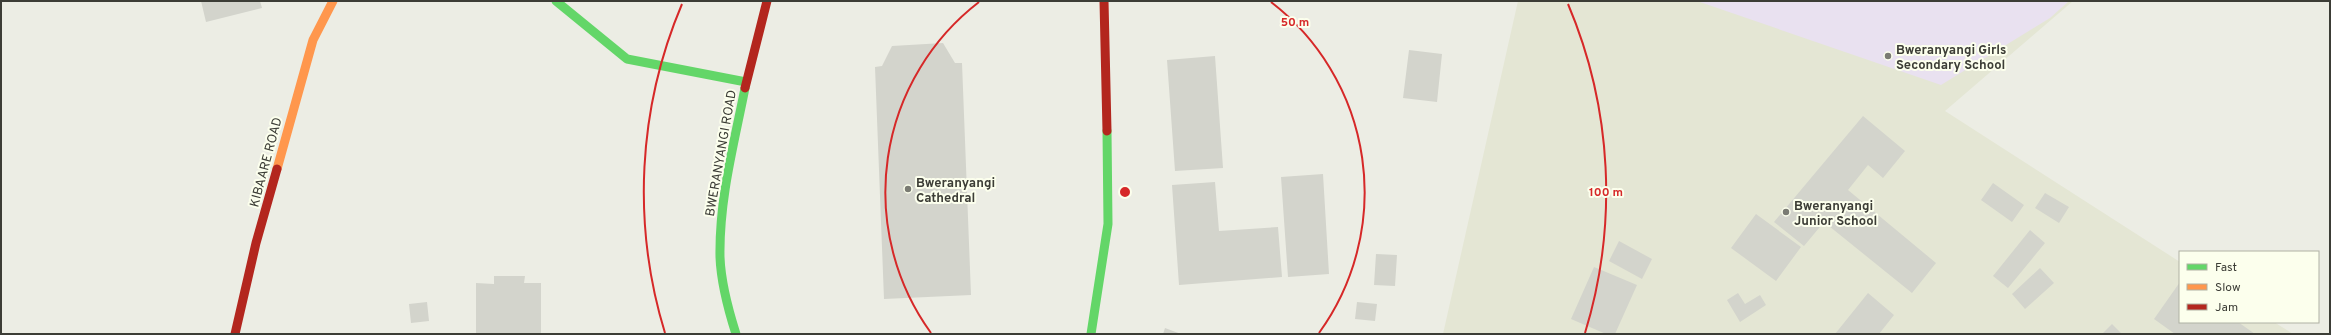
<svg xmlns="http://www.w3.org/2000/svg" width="2331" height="335" font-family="Overpass,sans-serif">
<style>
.built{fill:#e4e6d4}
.green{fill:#e9e1f0}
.building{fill:#d3d4cc}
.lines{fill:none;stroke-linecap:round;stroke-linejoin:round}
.fast{stroke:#63d668;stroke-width:9}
.slow{stroke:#ff974d;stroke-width:9}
.jam{stroke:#b3261e;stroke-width:9}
.ring{fill:none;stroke:#d62828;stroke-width:2}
.poi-dot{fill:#7a7b73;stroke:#fcffed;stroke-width:1.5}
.labels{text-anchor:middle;stroke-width:4;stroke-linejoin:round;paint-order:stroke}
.poi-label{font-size:13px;font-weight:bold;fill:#3c3d36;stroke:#fcffed;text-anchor:start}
.street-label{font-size:13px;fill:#3c3d36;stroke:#fcffed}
.centre{fill:#d62828;stroke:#fcffed;stroke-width:2}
.ring-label{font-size:12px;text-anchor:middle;font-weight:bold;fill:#d62828;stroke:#fcffed;stroke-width:4;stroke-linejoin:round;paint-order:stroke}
</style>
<rect width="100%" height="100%" fill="#ecede4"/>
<path class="built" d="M1518,1H2073L1945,111L2180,262V322H2274L2293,334H1443Z"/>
<path class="green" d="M1697,1H2069L2050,18L1941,85Z"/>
<path class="building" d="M201,1H260L262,8L206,22Z
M943,43L955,63H962L971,295L884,299L875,67L882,66L892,46Z
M1409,50L1442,54L1437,102L1403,98Z
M1215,56L1223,168L1175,171L1167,60Z
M1863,116L1905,151L1883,178L1868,165L1848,190L1936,263L1912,293L1824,222L1804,246L1774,222Z
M1323,174L1329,274L1288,277L1281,177Z
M1215,182L1219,231L1278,227L1282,277L1179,285L1172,185Z
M1993,183L2024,205L2012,222L1981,200Z
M2045,193L2069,207L2059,223L2035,208Z
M1756,214L1801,247L1776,281L1731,248Z
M2030,230L2045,243L2008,288L1993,276Z
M1619,241L1652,259L1642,279L1609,261Z
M1376,254L1397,255L1395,286L1374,285Z
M1594,267L1637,285L1615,334H1606L1571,319Z
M2040,268L2054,283L2025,309L2012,294Z
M494,276H525L524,283H541V334H476V283L494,284Z
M2180,282V322H2238L2255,334H2175L2154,319Z
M1738,293L1745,304L1760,295L1766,305L1740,322L1727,300Z
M1868,293L1894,315L1879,334H1835Z
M427,302L429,321L411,323L409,304Z
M1357,302L1377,304L1375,321L1355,319Z
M2112,324L2122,334H2102Z
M1165,328L1181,334H1163Z"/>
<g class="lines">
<path class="fast" d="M556,1L627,59L746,82
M736,334C728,309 721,283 720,257C719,199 734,144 745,88
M1091,334L1108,224L1107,131"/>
<path class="slow" d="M277,169L313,40L333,1"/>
<path class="jam" d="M1104,1L1107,131
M745,88L767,1
M235,334L256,243L277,169"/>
</g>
<g class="ring">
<path d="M931 333A240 240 0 0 1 979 2M1271 2A240 240 0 0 1 1319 333"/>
<path d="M665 333A481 481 0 0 1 682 4M1568 4A481 481 0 0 1 1585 333"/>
</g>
<g class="poi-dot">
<circle cx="1888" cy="56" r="4"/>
<circle cx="908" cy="189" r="4"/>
<circle cx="1786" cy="212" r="4"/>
</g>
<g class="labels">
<g class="poi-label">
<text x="1896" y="54">Bweranyangi Girls<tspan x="1896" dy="15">Secondary School</tspan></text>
<text x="916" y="187">Bweranyangi<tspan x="916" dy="15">Cathedral</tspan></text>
<text x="1794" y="210">Bweranyangi<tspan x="1794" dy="15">Junior School</tspan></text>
</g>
<g class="street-label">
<text transform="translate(720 153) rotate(-80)" y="5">BWERANYANGI ROAD</text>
<text transform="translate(265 162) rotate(-75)" y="5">KIBAARE ROAD</text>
</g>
</g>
<circle cx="1125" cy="192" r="6" class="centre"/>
<g class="ring-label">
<text x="1295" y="26">50 m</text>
<text x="1606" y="196">100 m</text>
</g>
<rect width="2331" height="335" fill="none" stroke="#3c3d36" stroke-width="4"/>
<rect x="2179" y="251" width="140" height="72" fill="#fcffed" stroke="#afb1a4"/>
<rect x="2187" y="264" width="20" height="6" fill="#63d668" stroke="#afb1a4"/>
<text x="2215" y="271" font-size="12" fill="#3c3d36">Fast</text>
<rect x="2187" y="284" width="20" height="6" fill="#ff974d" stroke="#afb1a4"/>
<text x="2215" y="291" font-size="12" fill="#3c3d36">Slow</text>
<rect x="2187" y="304" width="20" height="6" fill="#b3261e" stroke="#afb1a4"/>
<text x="2215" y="311" font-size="12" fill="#3c3d36">Jam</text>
</svg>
